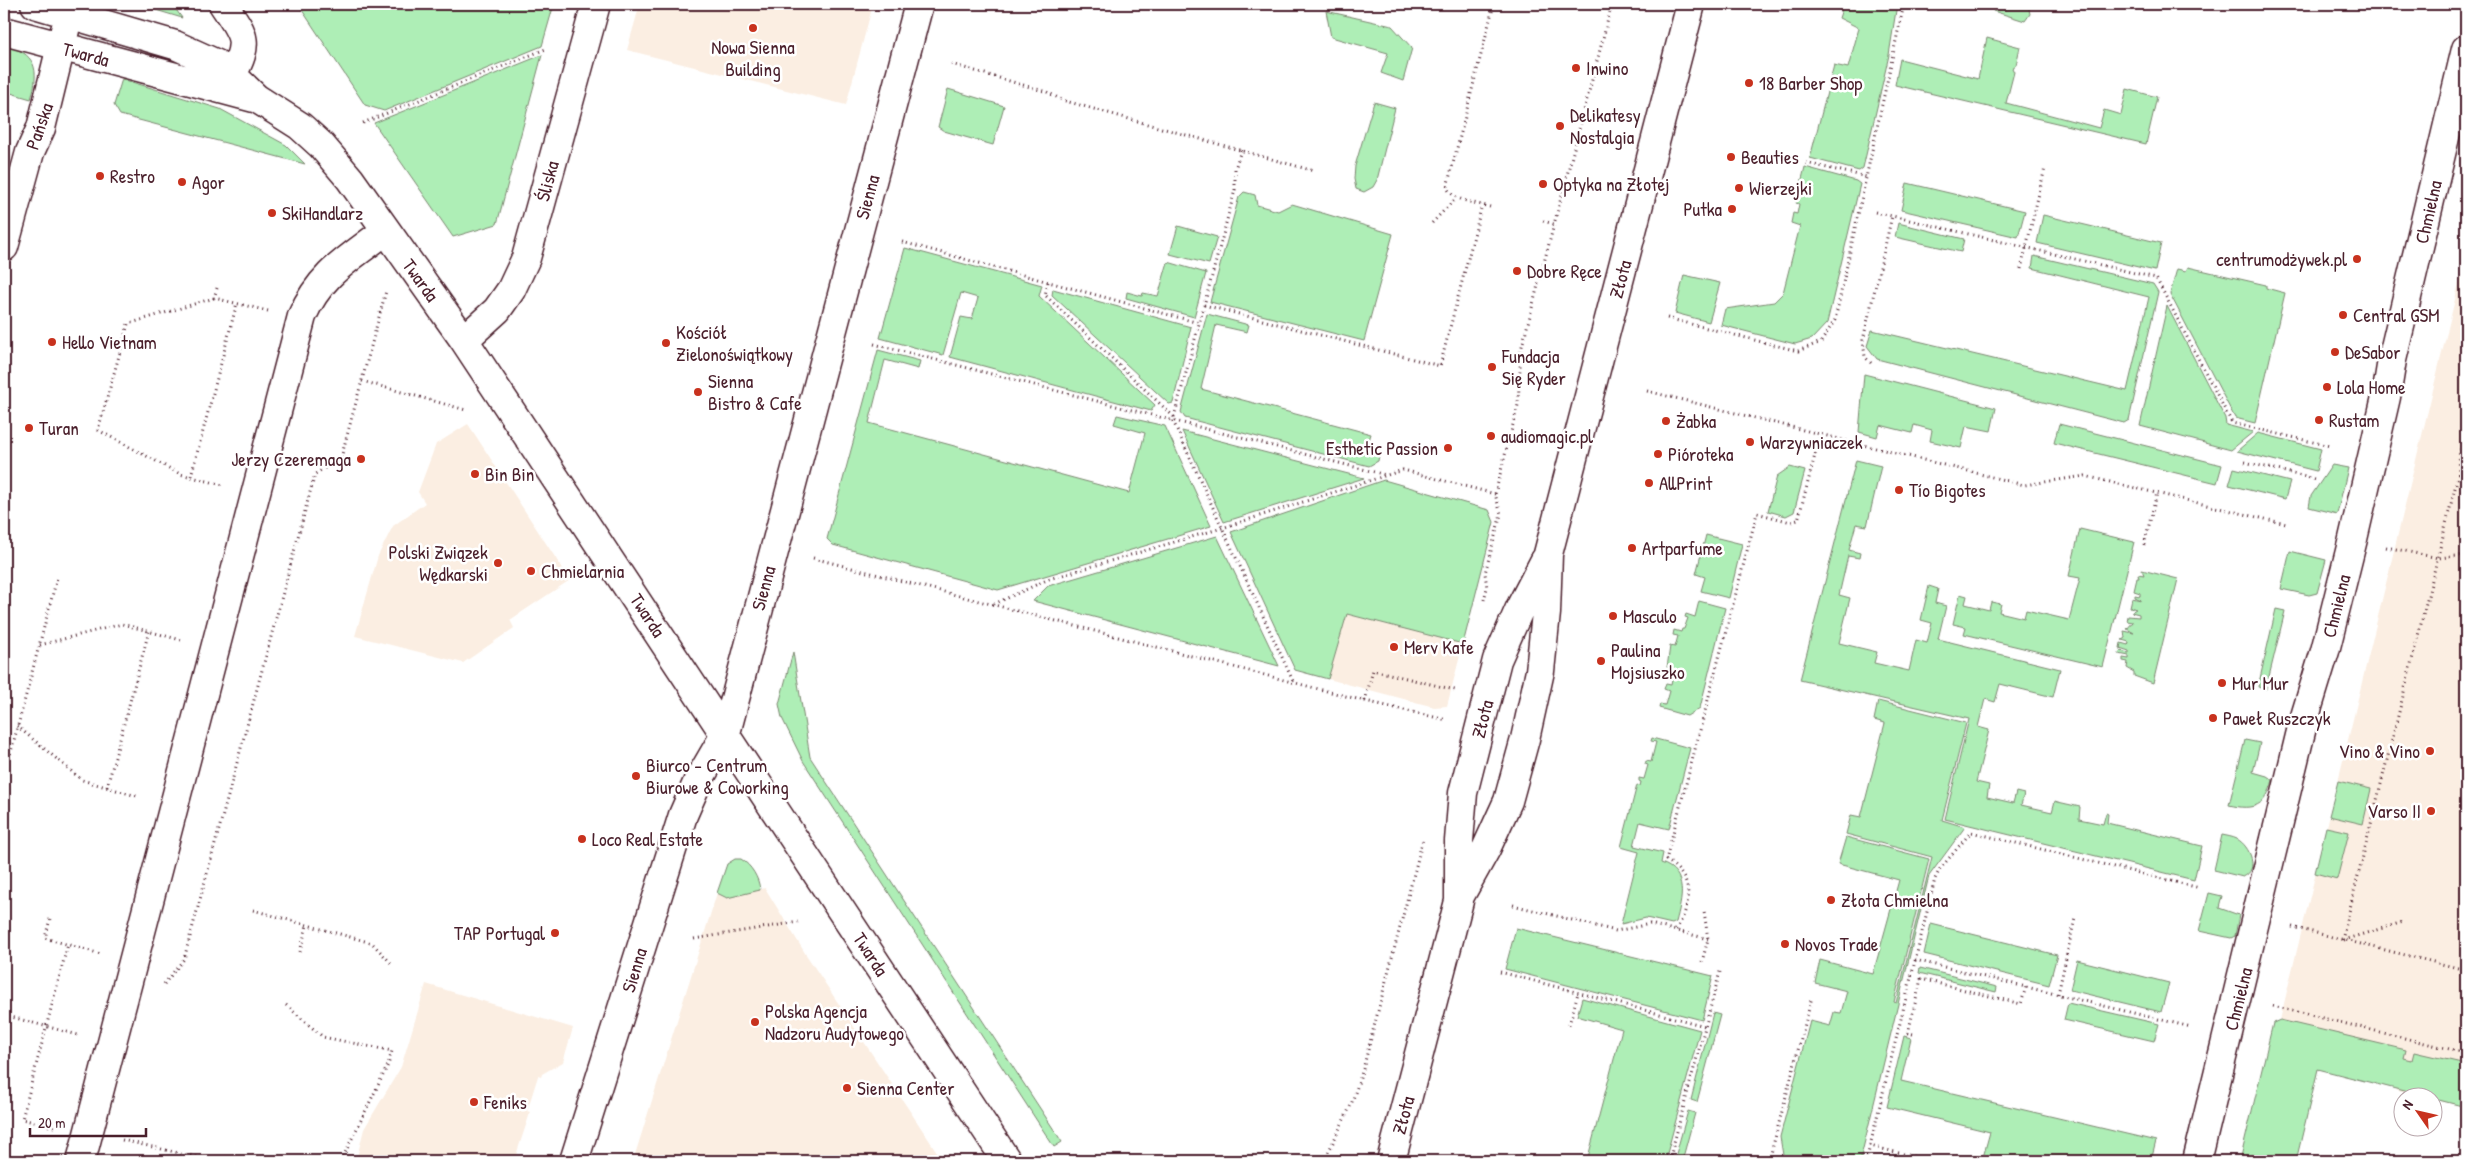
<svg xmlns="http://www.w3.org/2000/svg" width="2470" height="1165" font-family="'Patrick Hand',sans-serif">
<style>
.built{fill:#fbeee2}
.green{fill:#aeeeb6;stroke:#7c8670}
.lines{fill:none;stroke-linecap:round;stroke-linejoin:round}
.minor-casing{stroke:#4a1f2b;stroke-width:31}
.path{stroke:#4a1f2b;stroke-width:3;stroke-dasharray:1 4;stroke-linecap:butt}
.minor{stroke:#fff;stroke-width:28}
.poi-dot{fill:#c8321e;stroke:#fff;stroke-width:2}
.labels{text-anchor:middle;stroke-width:5;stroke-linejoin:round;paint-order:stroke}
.poi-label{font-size:19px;fill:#4a1f2b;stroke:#fff;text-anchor:start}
.street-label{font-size:19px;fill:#4a1f2b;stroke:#fff}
</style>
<rect width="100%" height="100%" fill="#fff"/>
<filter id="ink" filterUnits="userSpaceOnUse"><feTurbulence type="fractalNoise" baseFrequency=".02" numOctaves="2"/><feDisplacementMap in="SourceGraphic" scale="10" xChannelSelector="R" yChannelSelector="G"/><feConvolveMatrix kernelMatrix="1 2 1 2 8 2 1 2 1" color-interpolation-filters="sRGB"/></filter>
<g filter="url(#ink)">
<path class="built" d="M640,4H873L846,105L627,50Z
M2466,254V1107L2397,1091L2327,1031L2280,1020Z
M468,424L570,580L510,620L514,628L463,663L355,636L378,556L393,526L425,503L418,492L436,444Z
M1347,614L1463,644L1447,706L1434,707L1328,679Z
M765,888L805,953L943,1161H633L717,893L727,898Z
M426,984L573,1028L563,1062L542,1074L541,1077L538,1076L527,1111L530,1112L529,1116L514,1161H356L364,1129L401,1067Z"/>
<path class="green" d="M143,4H172L182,18L146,7Z
M298,4H519L532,7L533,4H554L542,46L384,111L365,105Z
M1849,4H1897L1889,55L1863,168L1859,171L1810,158L1834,65L1848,68L1859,28L1839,18L1842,9Z
M1994,4H2033L2029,9L2030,14L2025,21L1993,11Z
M1326,11L1392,26L1412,48L1403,81L1381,73L1388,53L1331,37Z
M1987,38L2020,47L2016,65L2012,68L2014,72L2006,103L2099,128L2104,110L2121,115L2127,89L2157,97L2146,144L1895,85L1900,59L1978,79Z
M4,45C36,53 40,69 31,99L4,91Z
M542,55L497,224L453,237L374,123Z
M122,79L220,109L286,145L305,164L120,115L114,105Z
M948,89L1004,106L993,145L944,131L938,127Z
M1374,102L1395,108L1377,180L1373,187L1364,192L1356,189L1354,179L1355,166Z
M1805,167L1856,181L1860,184L1827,323L1812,339L1795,344L1721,325L1725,309L1774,302L1783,293L1800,226L1791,223L1793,213L1797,214L1799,204L1796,203Z
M1907,183L2025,211L2018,237L1901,210Z
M1244,192L1255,195L1257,205L1278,211L1292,204L1393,234L1364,341L1210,302L1239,197Z
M2043,215L2161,243L2155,271L2037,243Z
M1898,223L1964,239L1961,252L1895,237Z
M1178,226L1217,237L1209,264L1170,254Z
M905,248L1042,285L1039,296L1155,405L1151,411L950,357L961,317L972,319L978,298L961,293L943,355L880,338Z
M2034,256L2153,284L2158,292L2129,420L2124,423L1877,359L1867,346L1872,330L2127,391L2149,297L2032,268Z
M1168,262L1206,273L1194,317L1126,298L1127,292L1142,296L1143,293L1158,296Z
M2188,267L2266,285V288L2285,293L2255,423L2235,418L2170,294L2177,269L2186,271Z
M1684,275L1720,283L1709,322L1675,313Z
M1053,289L1191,327L1173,403L1169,404L1052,295Z
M2167,306L2225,418L2226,425L2253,432L2231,450L2140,426Z
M1207,314L1249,325L1247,332L1216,325L1201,389L1371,434L1367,446L1380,449L1378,461L1369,466L1185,418L1181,412Z
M878,350L920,361L918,369L885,360L869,423L1129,493L1145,433L1114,424L1117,415L1165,426L1211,526L998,590L833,545L827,539Z
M1864,374L1996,408L1991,431L1966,426L1961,448L1930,441L1932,430L1914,425L1912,433L1880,425L1877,437L1859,432Z
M2059,424L2222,465L2217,483L2054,443Z
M1182,431L1364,478L1224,522Z
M2258,433L2321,449L2316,471L2237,451Z
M1856,460L1881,466L1867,526L1856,524L1849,550L1860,553L1859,558L1848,556L1839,595L1850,598L1839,643L1877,652L1874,663L1909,671L1916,640L1927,643L1932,623L1921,620L1929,586L1938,589L1935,603L1946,606L1938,639L2060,669L2053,697L2000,684L1995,702L1985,699L1978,727L1989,730L1976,782L1989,785L1987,797L2013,803L2016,792L2024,794L2021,805L2052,812L2055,801L2058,802L2080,807L2079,819L2103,824L2106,813L2108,814L2107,823L2202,846L2194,880L1945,819L1969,719L1800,680Z
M2332,465L2348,468L2337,514L2309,507L2311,496Z
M1790,467L1805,471L1794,512L1786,516L1768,511L1777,476Z
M2234,468L2290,482L2285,499L2229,485Z
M1384,480L1489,510L1494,522L1463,644L1347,614L1328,679L1295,670L1231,532Z
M2080,529L2134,542L2103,667L1964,634L1966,627L1953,624L1960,594L1967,596L1965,604L1989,610L1991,602L2001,604L1999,612L2024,618L2026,610L2069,620L2080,578L2069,576Z
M1706,535L1742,544L1729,598L1701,591L1705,577L1696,574Z
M1217,536L1279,666L1033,601L1048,586Z
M2290,551L2326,560L2317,593L2309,595L2281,589Z
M2142,570L2178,579L2153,683L2134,676V672L2127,668L2128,662L2123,661V658L2129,659V656L2119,654L2120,651L2129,653V651L2120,648L2121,643L2128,645L2129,642L2122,640L2125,638L2124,631L2134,633L2127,629L2133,622L2127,621L2128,616L2139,617V614L2131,612L2136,609L2130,607L2132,598L2141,600L2135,597V595L2140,596V593L2134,591L2137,578H2139L2138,574L2144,575Z
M1699,601L1725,608L1700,708L1687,716L1659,708L1660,704L1665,705L1669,691L1664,689L1666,684L1671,685L1673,675L1668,673L1669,669L1667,668L1670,646L1675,647L1678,636L1673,635L1674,630L1681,632L1682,629H1684L1688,618L1685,617L1686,614L1695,617Z
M2276,609L2285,611L2266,689L2258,687Z
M793,652L810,757L1062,1142L1054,1147L803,761L782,718L779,704Z
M1878,701L1966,723L1942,820L1965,827L1929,876L1860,1161H1784L1780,1137L1810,1021L1830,1026L1834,1012L1841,1013L1847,991L1815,983L1820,960L1873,974L1899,880L1838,864L1846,837L1929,859L1894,1002L1896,1003L1932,857L1846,834L1851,815L1861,817L1885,723L1874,720Z
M1652,738L1690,748L1669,829L1640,822L1634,846L1663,853L1661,863C1689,872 1682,900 1676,922L1672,924L1646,918L1621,924L1639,852L1621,847L1637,785L1640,786L1641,782L1639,781V778L1644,779L1648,765L1645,764L1646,761L1651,762L1656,742L1651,741Z
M2245,740L2260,743L2253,772L2267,776L2273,780C2266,806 2254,811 2229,805Z
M2338,781L2371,789L2363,824L2329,816Z
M2326,827L2349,832L2337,879L2315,873Z
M2222,835C2227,836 2233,837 2237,839C2250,846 2260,870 2243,877L2214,870Z
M735,859H741C751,865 759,878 760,890L727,898L717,893L727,864Z
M2209,893L2222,896L2219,908L2239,915L2235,936L2231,938L2199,931Z
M1931,924L2057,955L2049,985L1924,954Z
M1516,928L1713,976L1702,1020L1505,969Z
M2077,960L2169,983L2161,1012L2070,990Z
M1920,968L1997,987L1996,992L1919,973Z
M1582,998L1700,1030L1665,1161H1587L1622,1029L1577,1016Z
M2068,1003L2159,1024L2154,1041L2064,1020Z
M1713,1013L1720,1015L1697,1102L1691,1100Z
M2280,1020L2406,1050L2404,1058L2412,1060L2414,1052L2466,1064V1107L2318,1069L2296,1161H2240L2273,1023Z
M1904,1036L1911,1038L1901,1081L2156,1141L2151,1161H1982L1990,1132L1887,1107Z
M1688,1111L1695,1113L1682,1161H1674Z"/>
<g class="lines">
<g class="minor-casing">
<path id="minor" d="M35,4L175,45L217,64L232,75L256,98L300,126L321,145L350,179L464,340L1007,1161
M223,4C243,34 251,40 232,75
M4,31L254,98
M4,247L30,152L41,128L65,30
M464,340L497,310L511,290L526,258L596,4
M1461,894L1486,849L1508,801L1525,739L1540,671L1546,613L1548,554L1691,4
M81,1161L302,316C321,273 349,259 385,231
M574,1161L683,815L697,783L726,733L919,4
M1391,1161L1459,901V841L1463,793L1497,660L1520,608L1545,560
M2197,1161L2303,723L2325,651L2353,539L2386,397L2392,360L2466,49"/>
</g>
<path class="path" d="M951,64L1047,92L1062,100L1314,171
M363,123L548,48
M1241,150L1235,169V190L1173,421L1293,681
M1806,163L1867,177
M1490,207C1477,203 1452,201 1447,187L1494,4
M1875,212L2156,278L2232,423L2330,446
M1543,221L1554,224
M1432,223L1456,198
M902,242L1199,323
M2021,269L2045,168
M1048,282L1045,295L1174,417
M217,288L214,298L268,311
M214,298L128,324L98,430L180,474L223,485
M1204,305L1440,366L1482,205
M1667,318L1798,351L1821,342L1835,320L1904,4
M874,344L1386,475
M1871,363L1865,357L1863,340L1892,216
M362,381L466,410
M1647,391L2024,485L2085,476L2286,524
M2245,462L2314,479
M191,476L237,303
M2144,545L2157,493
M2386,547L2438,558L2466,555
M813,558L1365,701L1447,720
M1484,600L1487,588L1485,573L1501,514L1495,494L1518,405L1521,350L1612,4
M994,604L1049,579L1222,528L1403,470L1495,494
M40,645L122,624L181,640
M1365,701L1373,670L1455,690
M17,726L82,780L140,797
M4,778L57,578
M107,787L149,631
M1513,905L1616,931L1650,924L1708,939
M253,910L372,943L392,964
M50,919L45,938L101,954
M2292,927L2466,970
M1676,930C1692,904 1695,878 1666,860L1757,513L1791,522L1798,520L1820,436
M694,939L798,922
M2342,940L2459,472L2458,460L2466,426
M2343,940L2403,922
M300,952L307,925
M1915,960L2191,1027
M1702,962L1708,939L1704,911
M1500,972L1705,1026
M164,984L184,959L315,474L341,458L386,291
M2058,994L2075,918
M286,1005L323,1037L392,1051L388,1065L341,1161
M2273,1006L2466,1053
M4,1015L78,1035
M1569,1025L1578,993
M1913,1034L1908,1033L1921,979L2021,1004L2026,987
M54,1127L22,1119L68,944
M122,1140L214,1161
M1324,1161L1351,1105L1363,1069L1423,839
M1669,1161L1721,968
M1769,1161L1812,997
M1866,1161L1870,1146
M1933,1161L1870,1146L1935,879L1940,869L1971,832L2200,888"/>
<use href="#minor" class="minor"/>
</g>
</g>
<g class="poi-dot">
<circle cx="753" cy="28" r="5"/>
<circle cx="1576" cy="68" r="5"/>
<circle cx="1749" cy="83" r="5"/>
<circle cx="1560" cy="126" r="5"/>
<circle cx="1731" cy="157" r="5"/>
<circle cx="100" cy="176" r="5"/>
<circle cx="182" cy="182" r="5"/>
<circle cx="1543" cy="184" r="5"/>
<circle cx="1739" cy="188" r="5"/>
<circle cx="1732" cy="209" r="5"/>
<circle cx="272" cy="213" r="5"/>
<circle cx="2357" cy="259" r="5"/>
<circle cx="1517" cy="271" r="5"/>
<circle cx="2343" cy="315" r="5"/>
<circle cx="52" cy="342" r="5"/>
<circle cx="666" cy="343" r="5"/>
<circle cx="2335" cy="352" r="5"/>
<circle cx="1492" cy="367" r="5"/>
<circle cx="2327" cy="387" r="5"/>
<circle cx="698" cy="392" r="5"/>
<circle cx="2319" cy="420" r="5"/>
<circle cx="1666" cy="421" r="5"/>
<circle cx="29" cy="428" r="5"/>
<circle cx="1491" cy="436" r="5"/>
<circle cx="1750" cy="442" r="5"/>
<circle cx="1448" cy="448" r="5"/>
<circle cx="1658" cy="454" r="5"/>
<circle cx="361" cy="459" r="5"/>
<circle cx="475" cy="474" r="5"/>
<circle cx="1649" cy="483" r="5"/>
<circle cx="1899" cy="490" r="5"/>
<circle cx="1632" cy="548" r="5"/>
<circle cx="498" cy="563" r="5"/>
<circle cx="531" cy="571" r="5"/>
<circle cx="1613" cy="616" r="5"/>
<circle cx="1394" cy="647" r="5"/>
<circle cx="1601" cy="661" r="5"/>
<circle cx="2222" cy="683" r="5"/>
<circle cx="2213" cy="718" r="5"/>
<circle cx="2430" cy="751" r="5"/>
<circle cx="636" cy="776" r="5"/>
<circle cx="2431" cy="811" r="5"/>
<circle cx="582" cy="839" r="5"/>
<circle cx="1831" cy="900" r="5"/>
<circle cx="555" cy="933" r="5"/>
<circle cx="1785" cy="944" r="5"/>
<circle cx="755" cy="1022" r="5"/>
<circle cx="847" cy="1088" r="5"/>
<circle cx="474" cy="1102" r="5"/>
</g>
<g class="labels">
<g class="poi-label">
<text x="753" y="54" text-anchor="middle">Nowa Sienna<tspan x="753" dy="22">Building</tspan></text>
<text x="1586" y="75">Inwino</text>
<text x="1759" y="90">18 Barber Shop</text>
<text x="1570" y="122">Delikatesy<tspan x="1570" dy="22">Nostalgia</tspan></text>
<text x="1741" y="164">Beauties</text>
<text x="110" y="183">Restro</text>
<text x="192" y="189">Agor</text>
<text x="1553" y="191">Optyka na Złotej</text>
<text x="1749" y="195">Wierzejki</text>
<text x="1722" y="216" text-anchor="end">Putka</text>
<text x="282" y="220">SkiHandlarz</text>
<text x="2347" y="266" text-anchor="end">centrumodżywek.pl</text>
<text x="1527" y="278">Dobre Ręce</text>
<text x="2353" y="322">Central GSM</text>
<text x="676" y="339">Kościół<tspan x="676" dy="22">Zielonoświątkowy</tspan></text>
<text x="62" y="349">Hello Vietnam</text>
<text x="2345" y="359">DeSabor</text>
<text x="1502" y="363">Fundacja<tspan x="1502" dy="22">Się Ryder</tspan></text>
<text x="708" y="388">Sienna<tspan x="708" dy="22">Bistro &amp; Cafe</tspan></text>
<text x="2337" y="394">Lola Home</text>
<text x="2329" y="427">Rustam</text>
<text x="1676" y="428">Żabka</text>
<text x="39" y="435">Turan</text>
<text x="1501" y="443">audiomagic.pl</text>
<text x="1760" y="449">Warzywniaczek</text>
<text x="1438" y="455" text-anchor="end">Esthetic Passion</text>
<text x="1668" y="461">Pióroteka</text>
<text x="351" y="466" text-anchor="end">Jerzy Czeremaga</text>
<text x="485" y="481">Bin Bin</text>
<text x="1659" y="490">AllPrint</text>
<text x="1909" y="497">Tío Bigotes</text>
<text x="1642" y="555">Artparfume</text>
<text x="488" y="559" text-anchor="end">Polski Związek<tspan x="488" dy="22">Wędkarski</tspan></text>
<text x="541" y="578">Chmielarnia</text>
<text x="1623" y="623">Masculo</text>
<text x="1404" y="654">Merv Kafe</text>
<text x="1611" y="657">Paulina<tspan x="1611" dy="22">Mojsiuszko</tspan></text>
<text x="2232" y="690">Mur Mur</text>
<text x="2223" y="725">Paweł Ruszczyk</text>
<text x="2420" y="758" text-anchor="end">Vino &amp; Vino</text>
<text x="646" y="772">Biurco - Centrum<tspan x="646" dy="22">Biurowe &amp; Coworking</tspan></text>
<text x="2421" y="818" text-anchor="end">Varso II</text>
<text x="592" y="846">Loco Real Estate</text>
<text x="1841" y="907">Złota Chmielna</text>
<text x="545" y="940" text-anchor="end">TAP Portugal</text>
<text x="1795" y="951">Novos Trade</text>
<text x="765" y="1018">Polska Agencja<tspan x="765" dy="22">Nadzoru Audytowego</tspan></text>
<text x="857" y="1095">Sienna Center</text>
<text x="484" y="1109">Feniks</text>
</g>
<g class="street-label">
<text transform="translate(86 54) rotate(15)" y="7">Twarda</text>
<text transform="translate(39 126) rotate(-71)" y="7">Pańska</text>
<text transform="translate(547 181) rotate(-75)" y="7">Śliska</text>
<text transform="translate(867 197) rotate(-75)" y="7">Sienna</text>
<text transform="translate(2428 212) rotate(-77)" y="7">Chmielna</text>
<text transform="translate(1620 279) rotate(-75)" y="7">Złota</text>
<text transform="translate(421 280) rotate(54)" y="7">Twarda</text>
<text transform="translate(763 588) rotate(-75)" y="7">Sienna</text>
<text transform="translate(2336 606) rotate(-76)" y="7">Chmielna</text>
<text transform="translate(648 615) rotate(57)" y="7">Twarda</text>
<text transform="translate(1482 719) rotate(-76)" y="7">Złota</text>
<text transform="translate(871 954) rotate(57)" y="7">Twarda</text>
<text transform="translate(634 970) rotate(-73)" y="7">Sienna</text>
<text transform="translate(2238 999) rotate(-76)" y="7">Chmielna</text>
<text transform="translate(1403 1115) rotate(-75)" y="7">Złota</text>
</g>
</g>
<rect width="2470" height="1165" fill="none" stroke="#fff" stroke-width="20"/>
<rect x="10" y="10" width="2450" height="1145" fill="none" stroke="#4a1f2b" stroke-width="2" filter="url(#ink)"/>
<g transform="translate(2418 1112) rotate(304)"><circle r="24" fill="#ffffff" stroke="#b7a5aa"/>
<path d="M0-4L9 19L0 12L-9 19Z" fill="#c8321e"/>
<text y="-8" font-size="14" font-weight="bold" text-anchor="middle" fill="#4a1f2b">N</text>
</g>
<path d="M30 1128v8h116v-8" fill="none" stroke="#4a1f2b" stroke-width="2.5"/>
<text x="38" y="1128" font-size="15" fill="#4a1f2b" stroke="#ffffff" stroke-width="4" paint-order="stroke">20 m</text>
</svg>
